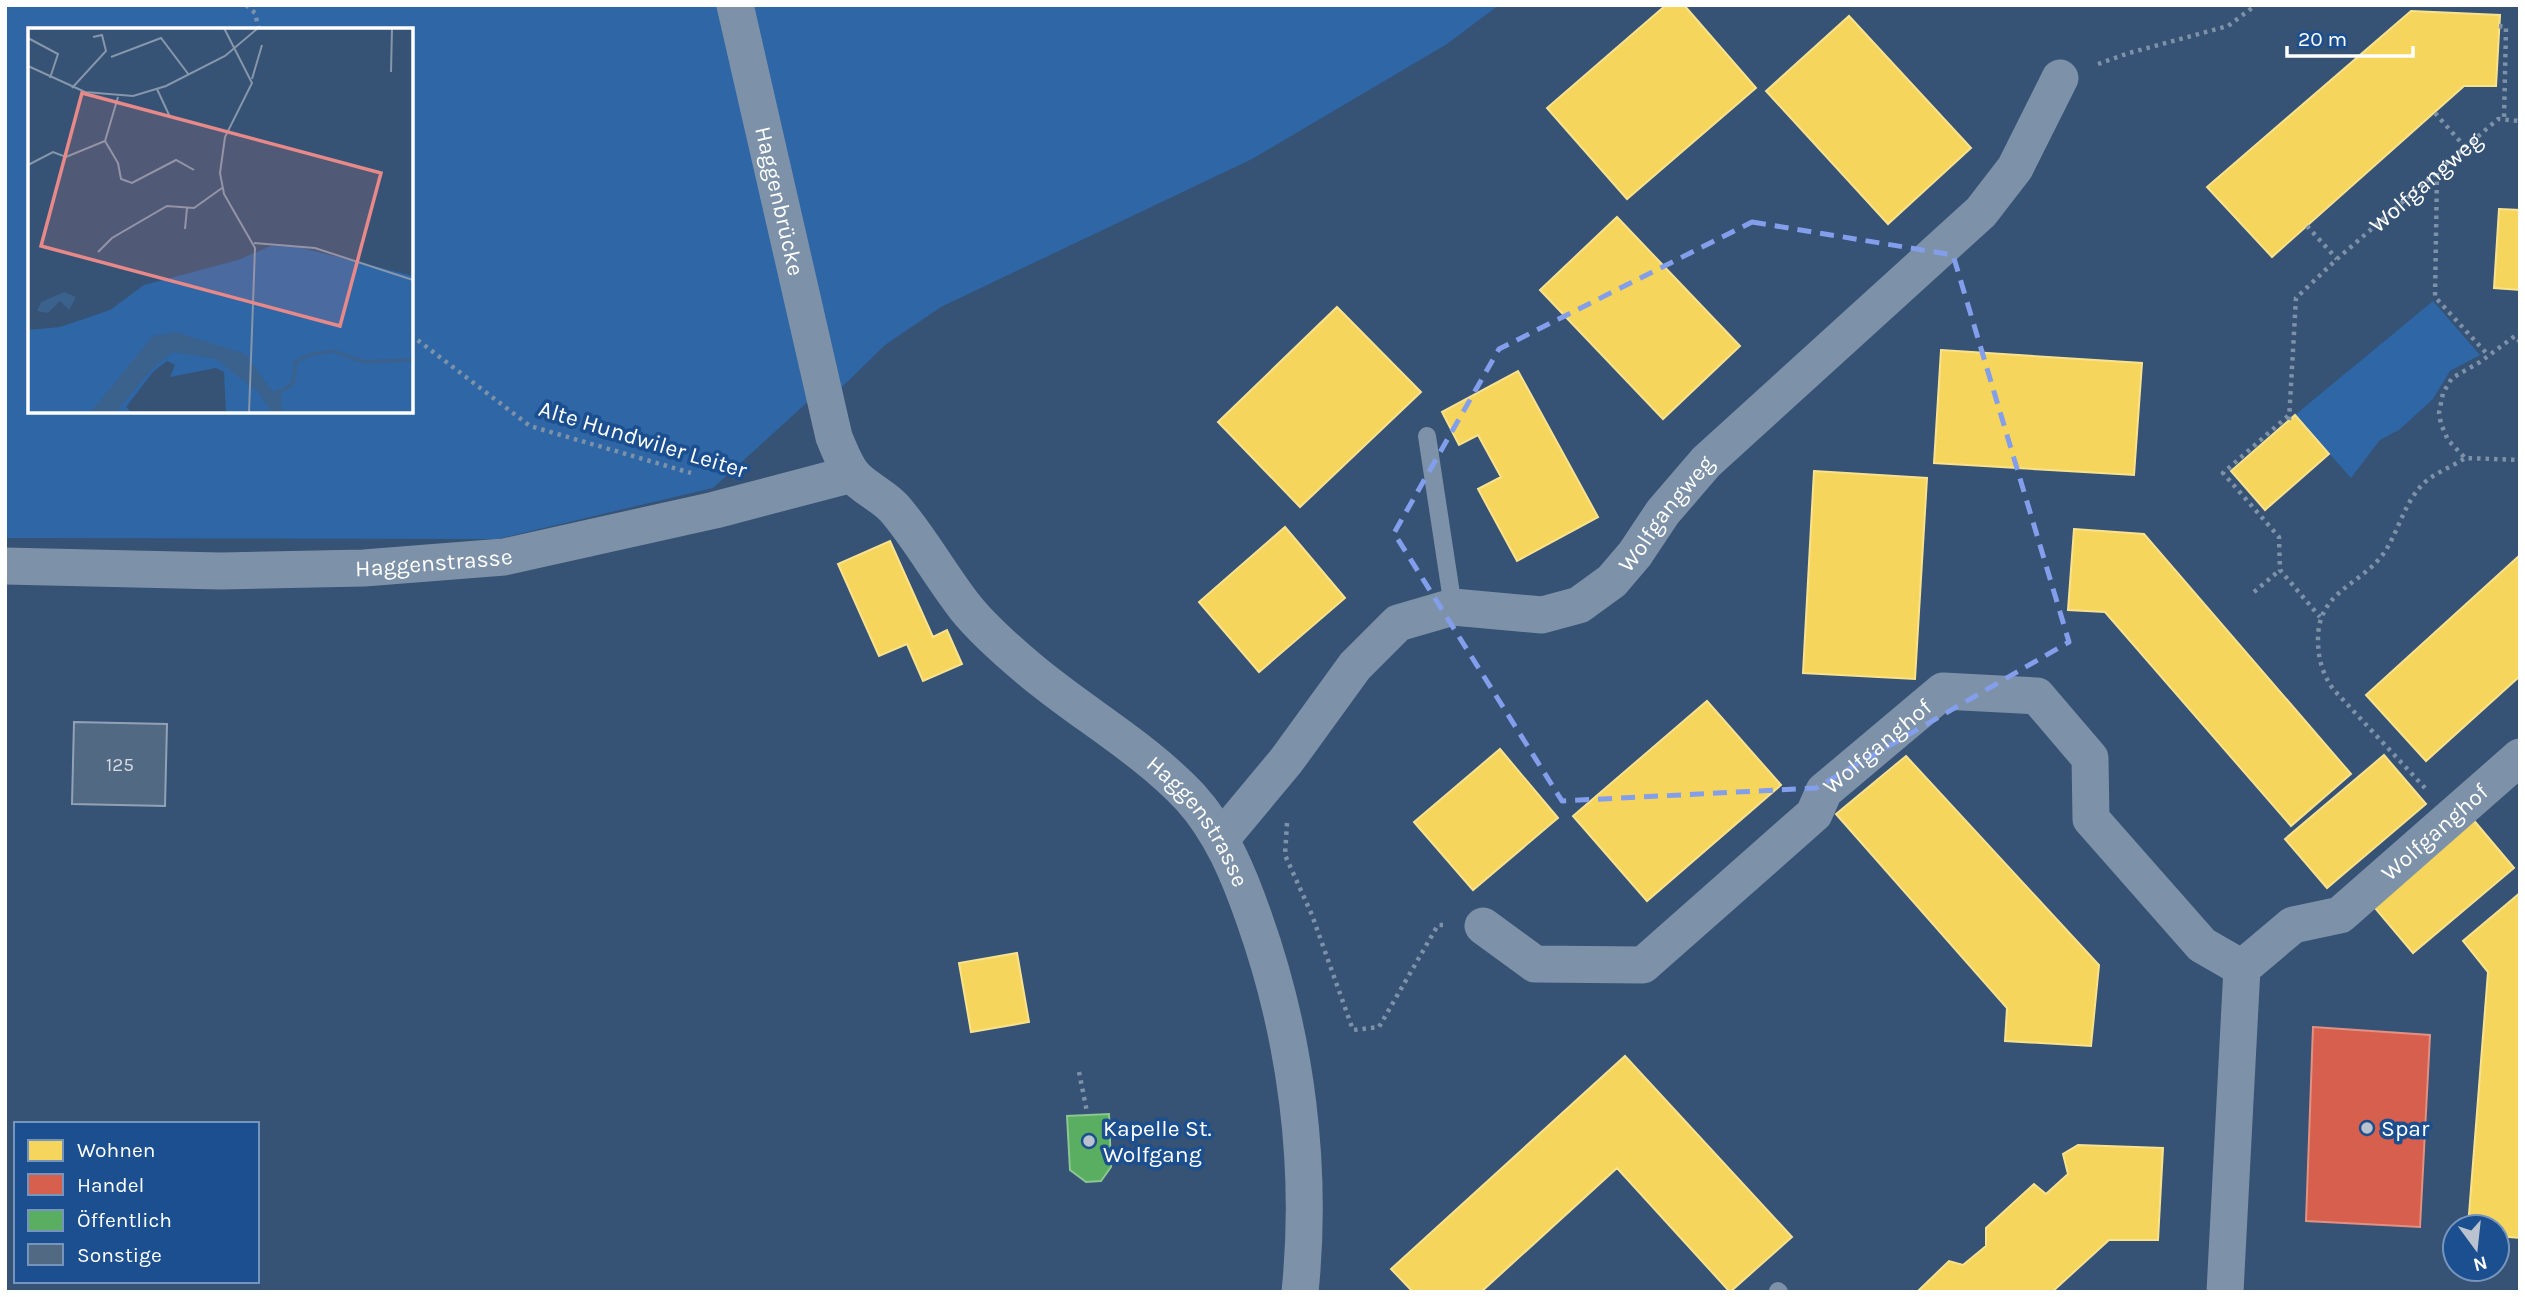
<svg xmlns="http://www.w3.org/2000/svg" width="2525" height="1297" font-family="Karla,sans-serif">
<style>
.green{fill:#2f66a5;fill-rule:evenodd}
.homes{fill:#f6d55c;stroke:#f9e28d;stroke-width:2}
.shops{fill:#d6604d;stroke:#e29082;stroke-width:2}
.public{fill:#5aae61;stroke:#8cc690;stroke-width:2}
.building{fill:#526984;stroke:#92a2b6;stroke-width:2}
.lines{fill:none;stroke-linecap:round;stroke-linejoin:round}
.path{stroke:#7d92a8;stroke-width:4.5;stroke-dasharray:3.5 5;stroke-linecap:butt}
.lane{stroke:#7d92a8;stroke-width:18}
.street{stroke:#7d92a8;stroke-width:37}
.marked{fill:none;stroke:#839eea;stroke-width:5;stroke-dasharray:14 9;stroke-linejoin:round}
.poi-dot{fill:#b9c2ce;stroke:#1b4f8f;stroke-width:2.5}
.labels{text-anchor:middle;stroke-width:7;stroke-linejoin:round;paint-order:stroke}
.number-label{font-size:19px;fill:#d4dae0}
.street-label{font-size:23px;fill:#fff;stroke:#1b4f8f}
.poi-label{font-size:23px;fill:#fff;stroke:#1b4f8f;text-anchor:start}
.inset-river{fill:none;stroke:#3b618d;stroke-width:3.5}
.inset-road{fill:none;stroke:#8697ac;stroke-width:2}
.view{fill:#e88989;fill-opacity:0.15;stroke:#e88989;stroke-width:3.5}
.inset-edge{fill:none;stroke:#fff;stroke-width:3.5}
</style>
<rect width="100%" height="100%" fill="#365274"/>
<path class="green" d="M5,5H1499L1447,44L1252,159L941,307L885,345L837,392L811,399L713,488L497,539L5,538ZM30,30H411V411H30Z
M2433,301L2480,355L2450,371L2433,399L2399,430L2380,440L2351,478L2295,415Z"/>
<path class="homes" d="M1666,5H1684L1756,88L1627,199L1547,108Z
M2411,11L2500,15L2496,86H2464L2272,257L2207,187Z
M1849,16L1971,148L1888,224L1766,91Z
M2499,209L2520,210V290L2494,288Z
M1617,217L1740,346L1663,419L1540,290Z
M1337,307L1421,392L1300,507L1218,422Z
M1941,350L2142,363L2134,475L1934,463Z
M1518,371L1598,517L1517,561L1478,489L1501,477L1478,435L1459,445L1442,412Z
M2295,415L2329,454L2265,510L2231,471Z
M1814,471L1927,478L1915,679L1803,673Z
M1285,527L1345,598L1259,672L1199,602Z
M2074,529L2144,534L2351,774L2291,826L2105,612L2068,610Z
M890,541L933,637L947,630L962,664L923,681L907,644L879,656L838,564Z
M2520,555V676L2426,761L2366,695Z
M1707,701L1781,785L1647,901L1573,816Z
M1500,749L1558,818L1473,890L1414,822Z
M2384,755L2426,804L2327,888L2285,839Z
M1906,756L2099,965L2091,1046L2005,1041L2007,1008L1836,814Z
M2471,817L2514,868L2413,953L2369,901Z
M2520,893V1238L2497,1236V1227H2468L2488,972L2463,941Z
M1017,953L1029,1022L971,1032L959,963Z
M1625,1056L1792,1237L1730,1292L1617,1168L1481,1292H1413L1391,1269Z
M2078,1145L2163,1148L2158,1240H2109L2052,1292H1917L1949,1261L1963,1265L1986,1246V1228L2034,1184L2046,1194L2068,1174L2063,1154Z"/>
<path class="shops" d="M2313,1027L2430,1035L2420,1227L2306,1221Z"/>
<path class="public" d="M1109,1114L1111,1167L1101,1181L1086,1182L1070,1170L1067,1116Z"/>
<path class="building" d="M74,722L167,724L165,806L72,804Z"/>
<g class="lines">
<g class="path">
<path d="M246,5L255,13L259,30"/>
<path d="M2499,26L2506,27L2504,120"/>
<path d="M2098,64L2129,53L2228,26L2256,5"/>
<path d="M2435,113L2465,147"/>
<path d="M2437,173L2435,297L2488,355"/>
<path d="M2307,226L2337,259"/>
<path d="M411,335L530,426L691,473"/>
<path d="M2520,342L2515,336L2480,362L2452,378L2443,393L2439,413L2441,424L2448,440L2465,458L2520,460"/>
<path d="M2288,416L2223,473L2279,537L2280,570L2320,617"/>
<path id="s1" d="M2289,420L2296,298L2337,259L2498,119L2520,121"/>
<path d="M2254,592L2280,570"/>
<path d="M2425,788L2333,689C2322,673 2318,658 2318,639C2318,591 2360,586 2384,553C2399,531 2404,502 2424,483C2436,472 2452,467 2465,458"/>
<path d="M1287,823L1285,855L1312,915L1353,1030L1379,1027L1438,925H1443"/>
<path d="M1079,1072L1087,1112"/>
</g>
<path class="lane" d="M1427,436L1453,607
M1778,1291L1779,1292"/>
<g class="street">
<path id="s2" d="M735,5L834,437C839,449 845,465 853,475C864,488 882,495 894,508C920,538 940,575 965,607C980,626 1010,653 1029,669C1081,713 1143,747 1190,797C1221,831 1239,875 1254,918C1296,1036 1313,1166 1300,1292"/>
<path id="s3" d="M5,566L221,571L364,568L504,557L715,510L852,474"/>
<path id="s4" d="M1221,839L1286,761L1355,666L1398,623L1453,607L1542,615L1579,605L1612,581L1635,554L1663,512L1706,462L1981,212L2015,168L2060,78"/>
<path id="s5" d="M1483,926L1535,964L1643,965L1814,814L1824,791L1943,691L2037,696L2090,758L2091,819L2202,945L2242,968"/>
<path id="s6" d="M2225,1292L2242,968L2293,925L2340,915L2520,757"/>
</g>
</g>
<path class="marked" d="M1752,222L1953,255L2069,642L1816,788L1562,801L1394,533L1499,349Z"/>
<g class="poi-dot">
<circle cx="2367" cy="1128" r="7"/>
<circle cx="1089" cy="1141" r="7"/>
</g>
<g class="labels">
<g class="number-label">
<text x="120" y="771">125</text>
</g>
<g class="street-label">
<text dy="8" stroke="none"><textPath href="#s1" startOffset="296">Wolfgangweg</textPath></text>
<text dy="8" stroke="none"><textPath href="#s2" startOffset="201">Haggenbrücke</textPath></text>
<text transform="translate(643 439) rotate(17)" y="8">Alte Hundwiler Leiter</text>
<text dy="8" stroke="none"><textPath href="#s4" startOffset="592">Wolfgangweg</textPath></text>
<text dy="8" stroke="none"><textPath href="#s3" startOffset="429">Haggenstrasse</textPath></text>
<text dy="8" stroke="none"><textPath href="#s5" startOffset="495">Wolfganghof</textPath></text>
<text dy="8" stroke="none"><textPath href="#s2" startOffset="980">Haggenstrasse</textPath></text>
<text dy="8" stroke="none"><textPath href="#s6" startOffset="565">Wolfganghof</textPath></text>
</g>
<g class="poi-label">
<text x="1103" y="1136">Kapelle St.<tspan x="1103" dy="26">Wolfgang</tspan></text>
<text x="2381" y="1136">Spar</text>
</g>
</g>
<g transform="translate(28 28)">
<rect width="385" height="385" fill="#365274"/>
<path d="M243,218L270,219L385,248V385H198L196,344L188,340L142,349L147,337L139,333L125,344L98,379L104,385H0V302L32,299L82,282L116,257L210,232Z" fill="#2f66a5"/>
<path d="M36,264L48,269L41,282L32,273L20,285L9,283L13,274ZM148,304L217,326L245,364L253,360L254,382L259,385H245L230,364L188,331L145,324L124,341L87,385H62L125,308Z" fill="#3b618d"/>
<path class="inset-river" d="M254,363L265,355L268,333L285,326L305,323L336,334L385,332"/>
<path class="inset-road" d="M196,0L224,55L197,109L192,145L196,166L227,220L221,385M0,10L30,26L22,50M83,29L133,10L161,47M0,38L57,64L105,68L138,58L197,28L230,0M363,44L364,0M224,51L234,17M44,60L78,23L74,7L65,9M129,61L142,89M77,113L90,135L93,151L104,155L148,132L166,142M0,137L25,124L38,129L77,113L90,69M157,201L159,180M226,215L287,220L385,252M70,224L84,210L139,178L166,180L194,160"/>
<path class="view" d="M54,65L353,145L312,298L13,218Z"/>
<rect width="385" height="385" class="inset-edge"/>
</g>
<rect width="2525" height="1297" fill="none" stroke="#ffffff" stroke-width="14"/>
<rect x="14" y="1122" width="245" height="161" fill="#1b4f8f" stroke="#7695bc" stroke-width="2"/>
<rect x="28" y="1140" width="35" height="21" fill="#f6d55c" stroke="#7695bc" stroke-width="2"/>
<text x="77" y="1157" font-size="21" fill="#ffffff">Wohnen</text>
<rect x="28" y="1174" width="35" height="21" fill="#d6604d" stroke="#7695bc" stroke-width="2"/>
<text x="77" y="1192" font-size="21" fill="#ffffff">Handel</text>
<rect x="28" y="1210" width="35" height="21" fill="#5aae61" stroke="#7695bc" stroke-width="2"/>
<text x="77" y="1227" font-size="21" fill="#ffffff">Öffentlich</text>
<rect x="28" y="1244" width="35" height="21" fill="#526984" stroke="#7695bc" stroke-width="2"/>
<text x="77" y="1262" font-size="21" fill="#ffffff">Sonstige</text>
<g transform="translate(2476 1248) rotate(165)"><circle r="33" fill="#1b4f8f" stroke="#7695bc" stroke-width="2"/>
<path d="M0-5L12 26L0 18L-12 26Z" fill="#b9c2ce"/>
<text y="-10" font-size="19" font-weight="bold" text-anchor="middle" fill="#ffffff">N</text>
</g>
<path d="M2287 46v10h126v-10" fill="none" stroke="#ffffff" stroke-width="3.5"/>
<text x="2298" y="46" font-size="21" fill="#ffffff" stroke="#1b4f8f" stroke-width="5" paint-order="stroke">20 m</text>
</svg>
